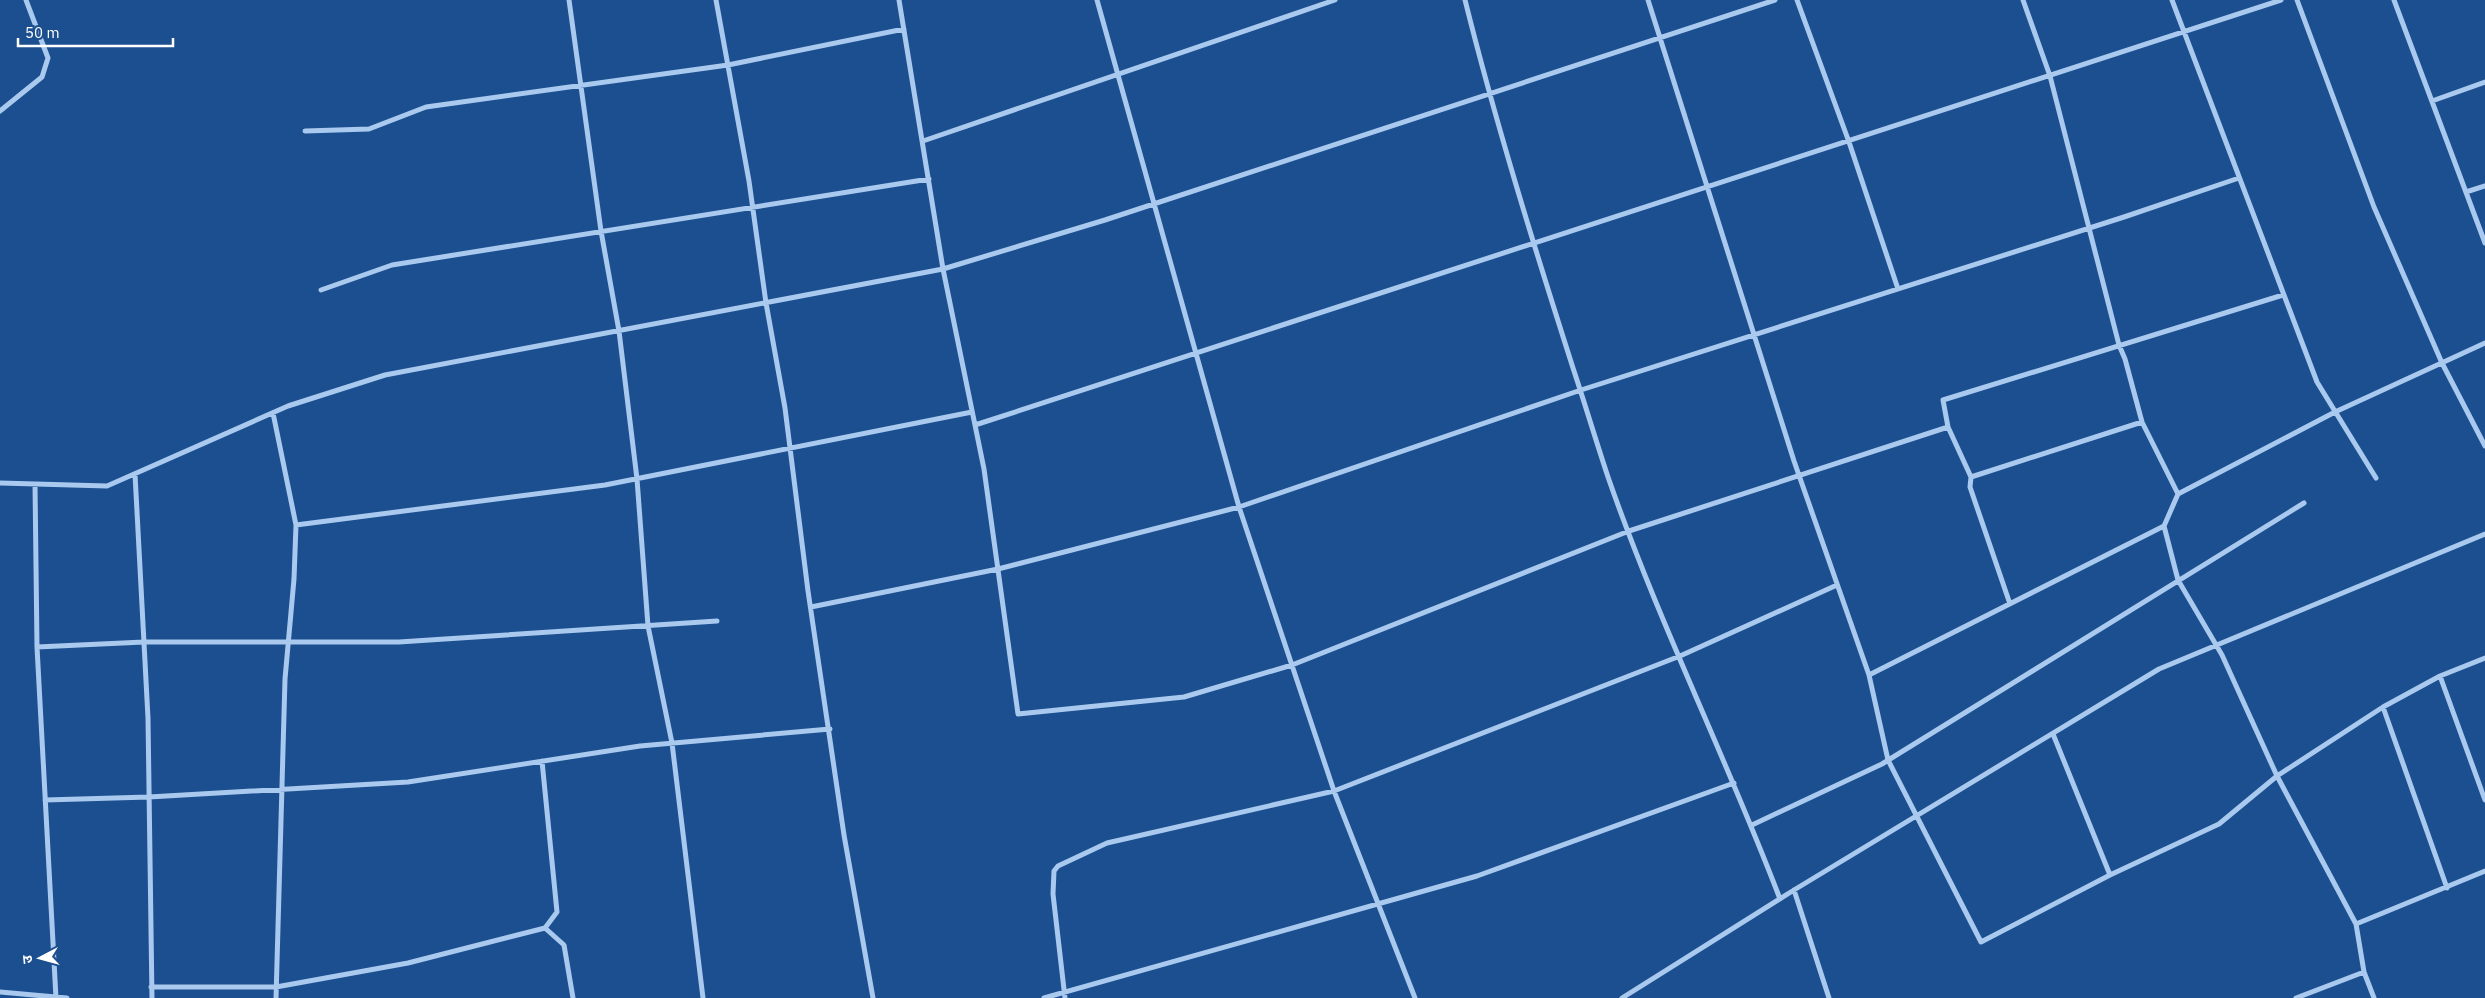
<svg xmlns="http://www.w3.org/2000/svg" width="2485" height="998" font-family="'IBM Plex Sans','Noto Sans Devanagari',sans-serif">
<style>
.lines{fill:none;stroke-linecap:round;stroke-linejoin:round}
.minor{stroke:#a9c9ee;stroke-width:5}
</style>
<rect width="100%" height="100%" fill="#1b4f8f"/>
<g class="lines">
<path class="minor" d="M569,0L601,231L619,331L637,479L648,626L672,743L703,998
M716,0L749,181L766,303L785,408L808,591L844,835L873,998
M899,0L943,269L984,469L1018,714L1184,697L1292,665L1629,531L1948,427L1943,400L2283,295
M1097,0L1239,507L1334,791L1415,998
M1465,0C1496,124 1534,246 1573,368C1585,404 1596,441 1608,477C1658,621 1726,757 1780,899
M1648,0L1794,461L1869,675L1888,760L1981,942L2110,875L2219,824L2277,776L2383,707L2440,676L2485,658
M1797,0L1849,142L1898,289
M2023,0L2050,76L2119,345L2125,359L2142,422L2178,494
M2172,0L2317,382L2376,478
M2297,0L2374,207L2442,363L2485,446
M2394,0L2485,243
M2432,101L2485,82
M0,111L42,77L48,58L26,0
M305,131L369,129L426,107L728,65L904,29
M923,141L1335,0
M2466,192L2485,186
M321,290L392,265L929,179
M273,413L296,525L294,579L285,679L276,998
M975,425L2281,0
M1948,427L1971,477L1970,487L2010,604
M135,474L148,718L152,998
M1971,477L2142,422
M0,483L107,486L288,406L385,375L943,269L1105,220L1775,0
M35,484L37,647L56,998
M296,525L605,485L972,412
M2164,526L2178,580L2222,655L2277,776L2356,924L2364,972L2374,998
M811,607L998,569L1239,507L1581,390L2124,217L2239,178
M37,647L144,642H399L717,621
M1869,675L2164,526L2178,494L2335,412L2485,343
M2440,676L2485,800
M2383,707L2447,888
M2053,734L2110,875
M45,800L149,797L408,782L640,746L830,729
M1752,825L1882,764L2304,503
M1794,890L1829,998
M2356,924L2485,871
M545,928L564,945L573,998
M151,987H276L408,963L545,928L557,912L542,761
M0,992L67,998
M1044,998L1477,876L1734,783
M1065,998L1053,894L1054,871L1058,866L1107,843L1334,791L1680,656L1837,585
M1622,998L1794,890L2159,669L2485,534
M2296,998L2364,972"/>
</g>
<g transform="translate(40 958) rotate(264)" stroke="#1b4f8f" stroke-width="4" paint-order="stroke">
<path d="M0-4L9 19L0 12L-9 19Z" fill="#ffffff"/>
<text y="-8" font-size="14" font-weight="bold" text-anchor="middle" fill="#ffffff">उ</text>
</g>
<path d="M18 38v8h155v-8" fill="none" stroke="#ffffff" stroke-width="2.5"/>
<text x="25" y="38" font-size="15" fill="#ffffff" stroke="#1b4f8f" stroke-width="4" paint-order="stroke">50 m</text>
</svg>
